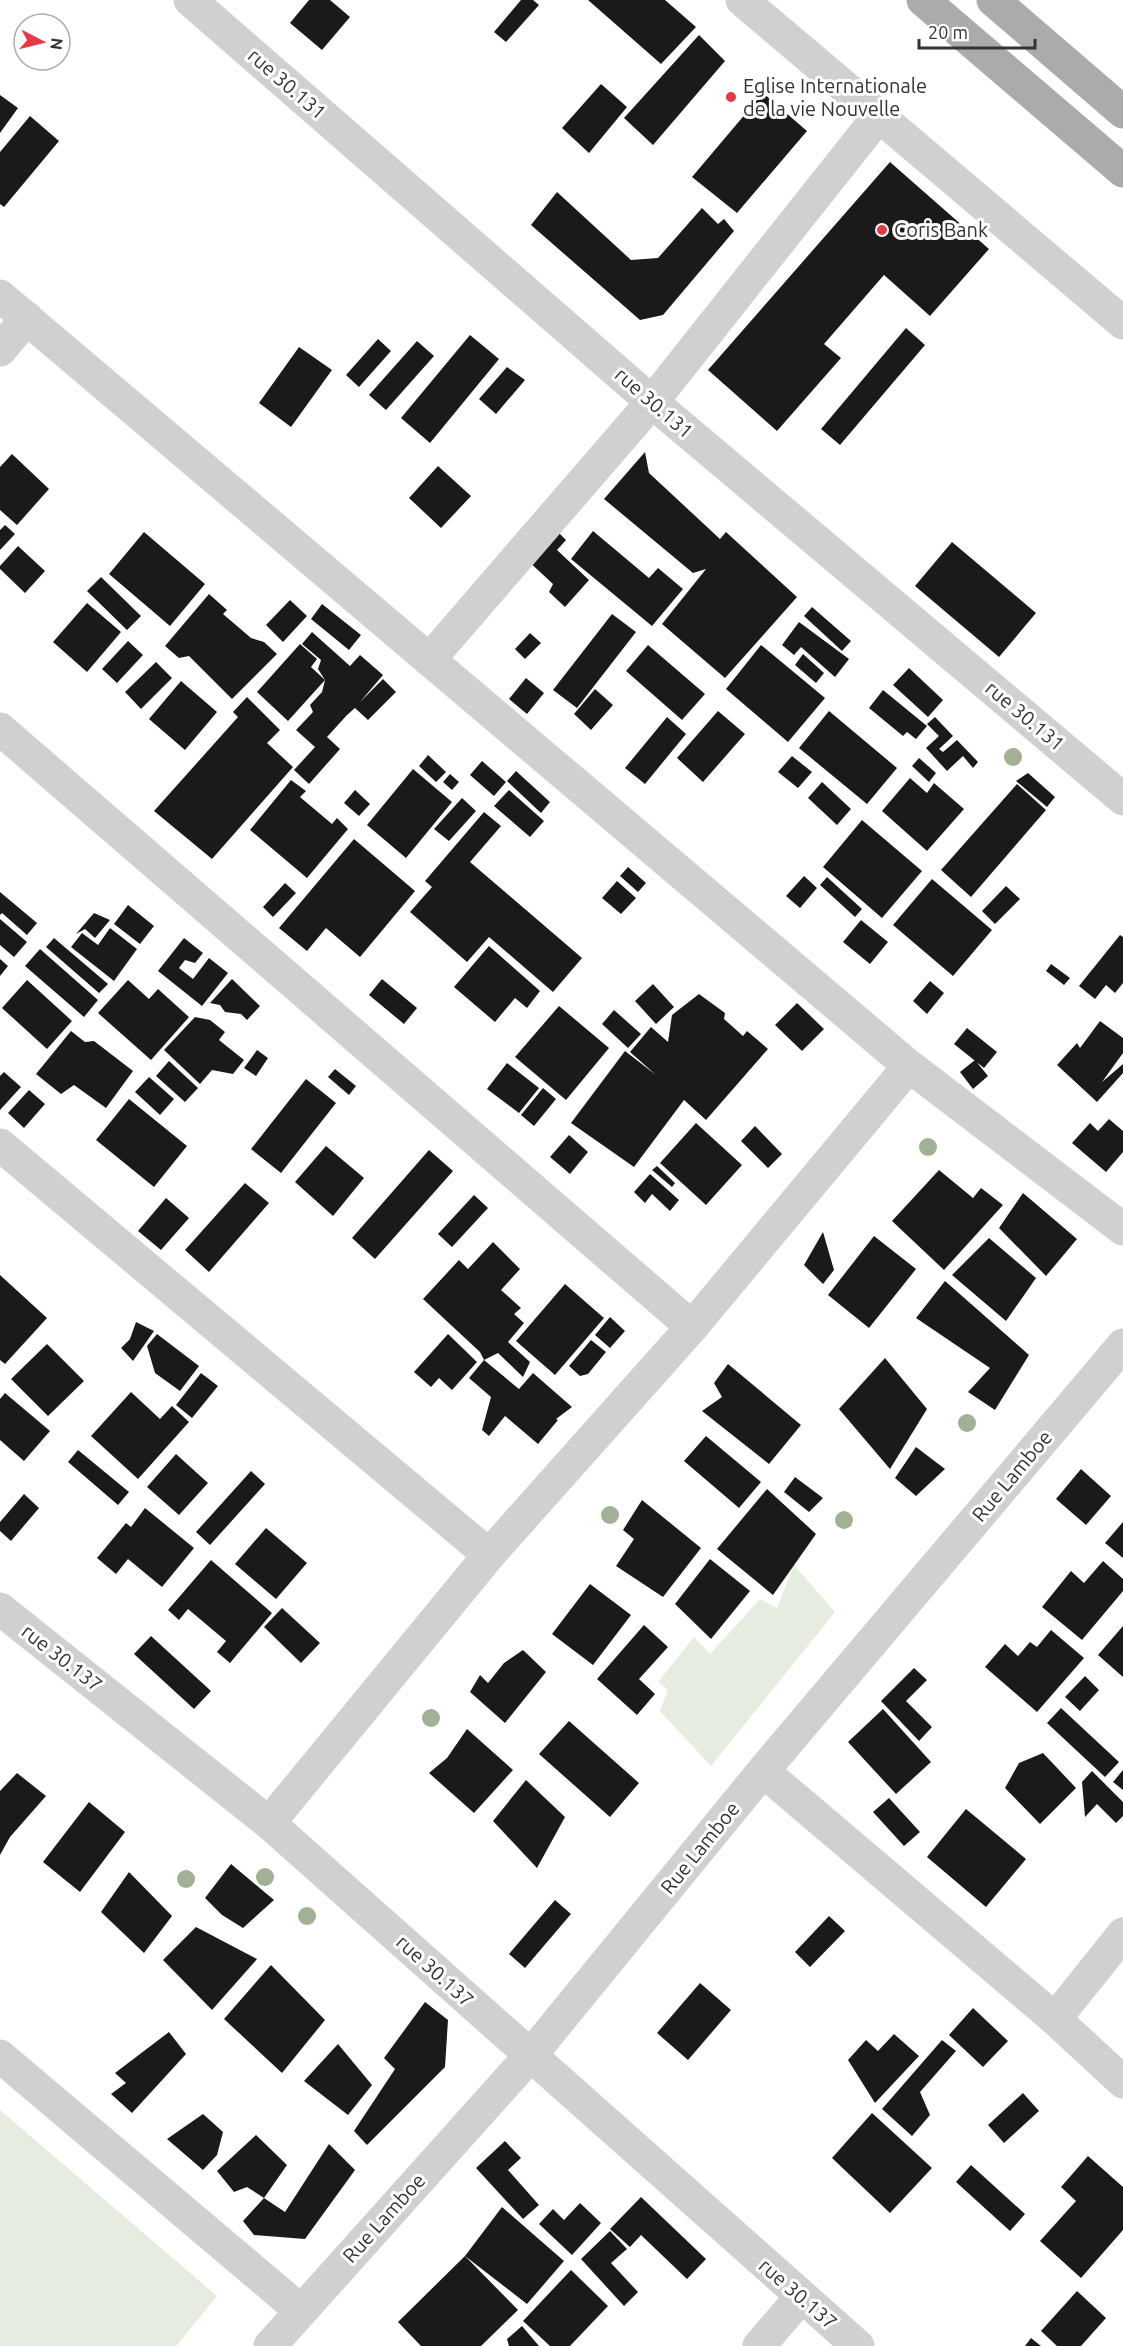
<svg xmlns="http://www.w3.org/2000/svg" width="1123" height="2346" font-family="Ubuntu,sans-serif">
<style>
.green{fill:#e6ecdf}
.building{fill:#1a1a1a}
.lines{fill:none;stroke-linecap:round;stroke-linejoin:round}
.minor{stroke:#d0d0d0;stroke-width:33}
.primary{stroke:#ababab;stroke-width:33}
.tree{fill:#a2b095}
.poi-dot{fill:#e63946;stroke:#fff;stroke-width:2}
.labels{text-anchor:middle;stroke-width:6;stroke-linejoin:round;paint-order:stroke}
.street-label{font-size:20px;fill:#333;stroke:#fff}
.poi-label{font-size:20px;fill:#333;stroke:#fff;text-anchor:start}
</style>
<rect width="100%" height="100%" fill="#fff"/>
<path class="green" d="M794,1565L835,1612L711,1766L660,1711L668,1690L658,1682L694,1637L710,1654L760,1599L777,1608Z
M0,2110L217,2296L176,2346H0Z"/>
<path class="building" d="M309,0H330L350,17L322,50L290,23Z
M521,0H533L539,5L506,42L494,32Z
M588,0H665L696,27L661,64Z
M699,35L725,61L653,145L624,118Z
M601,84L627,107L589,153L562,128Z
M763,93L807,131L737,213L692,177Z
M0,95L18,108L0,133Z
M30,116L59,141L4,207L0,204V152Z
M890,162L989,249L930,316L884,275L824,344L841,358L777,431L708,370Z
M557,192L631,260L658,258L702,208L718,224L724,219L734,231L663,315L640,320L531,225Z
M906,328L925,345L840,445L821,429Z
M470,335L499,359L430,443L401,418Z
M378,339L391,351L359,387L346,375Z
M417,341L434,356L386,410L369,395Z
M299,347L332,370L291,427L259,403Z
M507,367L525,380L496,414L479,399Z
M645,452L649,473L720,539L726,532L797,597L725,678L662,624L706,569L693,573L604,499Z
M12,454L49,489L17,525L0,510V467Z
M438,466L471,496L441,528L409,498Z
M5,525L15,534L0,550V530Z
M554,528L566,540L557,550L589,580L565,607L549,592L553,584L525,558Z
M593,531L649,578L658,568L683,589L652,626L571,559Z
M144,532L205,584L170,626L109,574Z
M952,542L1036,613L999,657L915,586Z
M18,546L45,571L25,593L0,569V566Z
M101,577L141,616L127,630L87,591Z
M209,594L227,610L223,614L251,638L264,642L277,654L232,699L189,656L179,658L165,646Z
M290,600L307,616L283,642L266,625Z
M87,603L121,632L87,672L53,642Z
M322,604L361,635L349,650L311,619Z
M812,607L851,641L842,651L804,616Z
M612,614L636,632L577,708L553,690Z
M799,622L849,659L835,677L801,647L794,655L782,645Z
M312,632L350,666L360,655L383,675L360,702L383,679L396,692L368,720L355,708L347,715L327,737L340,749L309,784L294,770L315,747L296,730L313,712L310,705L322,692L325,680L288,721L257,692L300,644L317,659L311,667L325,680L318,669L321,660L302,644Z
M530,633L541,643L525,659L515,649Z
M128,641L143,655L117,683L102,669Z
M648,645L705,694L682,720L626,671Z
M761,645L825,698L788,742L726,689Z
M803,654L824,673L816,683L795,665Z
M156,662L172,678L141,709L125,692Z
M909,668L943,700L928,717L893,685Z
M526,678L544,693L527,714L509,699Z
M181,681L217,712L185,750L149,719Z
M595,689L613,705L591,730L574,714Z
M883,690L927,726L916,739L907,732L903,736L869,708Z
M247,697L280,730L267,743L293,767L212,859L154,811L238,717L233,712Z
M718,711L745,734L703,782L677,758Z
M829,711L897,768L867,804L799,748Z
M667,717L686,734L645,784L625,768Z
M935,717L953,736L939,749L943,752L957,740L978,762L973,768L963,756L947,771L926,748L939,736L927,724Z
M428,755L446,772L436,782L419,766Z
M792,756L812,772L798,788L778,772Z
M919,758L936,773L929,782L912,766Z
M482,761L506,782L494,796L470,775Z
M413,769L452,802L406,858L367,825Z
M516,771L550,802L541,813L507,781Z
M1028,773L1055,797L1047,807L1016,781Z
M450,774L459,782L452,790L443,782Z
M910,778L927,793L934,783L964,809L927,851L882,811Z
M291,780L306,791L300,797L332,824L337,818L348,829L307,878L250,830Z
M822,782L851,809L837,825L808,798Z
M1017,784L1046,810L971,897L941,870Z
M355,790L370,804L359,816L344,803Z
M509,790L544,821L530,837L494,806Z
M462,798L476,811L449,841L434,829Z
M484,812L501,826L470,862L582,958L553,992L489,937L467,962L410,912L432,887L425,881Z
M862,820L922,871L882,918L823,867Z
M354,839L415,891L360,957L326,928L307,951L279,928Z
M628,867L646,883L638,892L620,876Z
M804,876L817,888L800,908L786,896Z
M827,877L862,909L855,917L820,885Z
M932,879L992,930L953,976L893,925Z
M617,881L636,898L621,914L602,898Z
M285,883L296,893L273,917L263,907Z
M1006,886L1020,899L995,924L982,911Z
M0,892L37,923L27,935L2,913L0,915Z
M128,905L154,926L140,944L114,924Z
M94,913L110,920L95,938L85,929L76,934Z
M0,919L27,942L14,957L0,945Z
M861,920L888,942L870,964L843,942Z
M110,928L137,949L114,981L71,947L82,933L98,945Z
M1120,935L1123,937V983L1115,993L1106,985L1095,999L1079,986Z
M54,938L108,984L99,993L46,947Z
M184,938L203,953L195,963L185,960L179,968L193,979L209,958L228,973L202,1006L158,971Z
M489,946L540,991L527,1008L515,998L495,1022L454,987Z
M40,949L98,1000L84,1017L25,966Z
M0,959L8,966L0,976Z
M1051,964L1070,978L1064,985L1046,971Z
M232,979L260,1006L247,1020L241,1014L225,1012L220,1005L210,1003Z
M382,979L417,1008L404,1024L369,995Z
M27,980L72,1021L47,1049L2,1008Z
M128,980L149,999L158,989L189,1017L151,1060L98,1013Z
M930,981L944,993L927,1014L913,1001Z
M653,984L674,1007L656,1024L635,1001Z
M699,994L725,1013L724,1019L743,1036L747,1031L768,1049L706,1120L684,1100L634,1167L571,1123L625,1051L656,1075L630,1052L651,1027L668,1042L672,1015Z
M797,1003L824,1029L802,1051L775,1025Z
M559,1006L609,1048L566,1100L515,1057Z
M614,1010L641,1034L628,1048L602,1024Z
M195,1017L210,1020L225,1032L219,1040L244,1060L233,1074L212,1070L200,1084L164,1050Z
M1100,1021L1123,1038V1053L1102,1082L1123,1064V1073L1097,1102L1057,1065L1077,1043L1080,1048Z
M967,1028L997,1052L984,1068L954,1044Z
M71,1031L85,1042L94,1041L133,1071L106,1108L74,1085L61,1094L36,1074Z
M257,1050L268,1058L256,1076L244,1068Z
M975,1060L988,1076L973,1089L960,1072Z
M169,1061L198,1088L185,1102L156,1076Z
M507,1063L539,1088L519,1113L487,1089Z
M335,1069L356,1086L349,1095L328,1077Z
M4,1072L21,1087L0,1110V1076Z
M149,1077L174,1099L160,1115L135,1092Z
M306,1079L336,1103L281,1173L251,1149Z
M543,1088L556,1099L534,1126L521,1115Z
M29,1090L45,1104L24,1128L8,1113Z
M129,1099L187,1146L154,1187L96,1140Z
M1109,1119L1123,1131V1152L1106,1172L1072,1143L1090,1123L1098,1131Z
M696,1123L742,1165L706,1205L660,1163Z
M755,1126L782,1154L768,1168L741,1141Z
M569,1135L588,1152L570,1174L550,1157Z
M326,1146L364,1178L333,1216L295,1182Z
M429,1150L453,1171L375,1259L352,1238Z
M657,1166L675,1183L672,1187L652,1170Z
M939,1170L973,1198L981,1188L1003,1205L944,1270L892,1221Z
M650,1174L679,1200L670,1211L652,1194L645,1203L634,1192Z
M245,1183L269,1203L209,1272L185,1250Z
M1023,1193L1077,1239L1046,1276L999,1228Z
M474,1195L488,1208L452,1247L438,1234Z
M166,1198L189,1218L161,1250L138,1231Z
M823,1232L834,1270L823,1284L804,1265Z
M874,1236L916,1269L869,1328L828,1295Z
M989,1238L1036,1278L1006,1321L952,1275Z
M493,1242L520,1269L501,1290L521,1308L514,1314L524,1323L508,1342L530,1362L523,1377L498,1353L484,1360L519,1389L533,1373L572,1407L556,1419L558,1420L538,1444L505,1416L489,1436L482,1430L491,1397L469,1378L484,1360L480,1352L423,1299L459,1260L468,1269Z
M0,1275L47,1318L5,1364L0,1360Z
M945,1281L1029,1355L995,1410L968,1392L990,1368L916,1318Z
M565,1284L604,1318L555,1375L516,1341Z
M610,1317L625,1331L610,1348L595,1335Z
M136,1322L154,1331L133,1361L121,1348L130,1339Z
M157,1334L199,1366L180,1391L155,1373L147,1346Z
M448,1334L477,1362L452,1390L439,1378L431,1387L414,1372Z
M591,1340L606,1352L588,1374L580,1376L569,1366Z
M47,1344L84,1381L48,1416L11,1379Z
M885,1358L927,1409L890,1469L839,1409Z
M728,1364L801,1425L769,1464L702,1411L722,1397L714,1383Z
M201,1373L218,1386L192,1418L176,1405Z
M131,1392L160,1419L172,1406L189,1422L138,1479L91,1436Z
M5,1393L50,1431L24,1461L0,1440V1399Z
M706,1436L761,1482L739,1508L684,1461Z
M916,1447L945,1469L916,1496L895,1478Z
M78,1450L129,1492L118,1505L68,1462Z
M176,1454L208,1483L179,1515L147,1487Z
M1081,1469L1111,1496L1086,1525L1056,1499Z
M251,1471L265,1484L210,1545L196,1532Z
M795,1477L823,1498L809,1512L784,1492Z
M767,1489L816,1534L773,1595L717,1549Z
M24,1494L39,1508L11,1541L0,1531V1522Z
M642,1500L701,1548L663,1597L616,1566L634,1539L623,1530Z
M145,1508L194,1548L162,1587L128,1559L116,1574L97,1558L126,1523L131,1527Z
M1123,1522V1558L1105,1543Z
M266,1528L307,1563L276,1599L235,1564Z
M710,1559L750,1591L711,1639L675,1604Z
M211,1560L272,1613L230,1663L217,1652L226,1641L188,1609L179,1620L168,1610Z
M1103,1561L1123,1579V1591L1082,1640L1042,1607L1071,1571L1084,1583Z
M590,1584L631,1615L593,1665L552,1634Z
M282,1608L320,1643L301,1663L264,1627Z
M644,1625L668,1647L639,1679L655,1694L637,1715L597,1679Z
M1123,1626V1677L1098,1655Z
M1051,1630L1084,1658L1037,1712L985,1667L1005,1644L1018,1656L1030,1642L1037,1647Z
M151,1636L211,1691L194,1709L134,1654Z
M523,1650L546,1672L505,1723L470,1692L480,1675L488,1683L504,1663Z
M914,1668L927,1680L906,1701L932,1727L919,1741L881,1701Z
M1085,1676L1099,1690L1080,1711L1065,1697Z
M1061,1708L1119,1762L1105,1777L1047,1723Z
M883,1709L931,1762L896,1794L848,1742Z
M569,1721L639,1783L610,1817L539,1754Z
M467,1729L513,1770L474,1813L429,1773L447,1758Z
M1043,1753L1076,1788L1040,1824L1005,1788L1019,1763Z
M1123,1770V1790L1113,1782Z
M1092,1771L1123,1802V1816L1116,1823L1097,1804L1085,1817L1082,1782Z
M17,1773L46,1796L10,1837L0,1855V1791Z
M526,1780L565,1817L537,1868L493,1821Z
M889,1798L920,1832L904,1846L873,1812Z
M89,1802L125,1832L80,1892L43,1862Z
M966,1809L1026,1859L986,1907L927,1857Z
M231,1864L274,1900L243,1928L222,1915L205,1898Z
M129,1872L172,1916L144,1953L101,1912Z
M555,1900L571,1914L525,1968L509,1954Z
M829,1916L845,1931L810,1967L795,1952Z
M196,1927L257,1959L212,2010L163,1960Z
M271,1965L325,2020L282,2073L224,2019Z
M700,1983L731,2010L688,2060L657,2033Z
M425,2002L448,2020L445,2067L367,2145L354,2131L395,2069L384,2058Z
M973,2008L1008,2041L983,2067L949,2035Z
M169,2032L186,2054L132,2113L111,2094L126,2083L115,2073Z
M894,2034L919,2056L875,2103L848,2060L866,2040L878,2051Z
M942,2040L956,2051L920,2092L930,2115L912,2136L882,2109Z
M338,2044L372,2085L348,2115L304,2081Z
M1023,2093L1039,2111L1004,2143L988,2125Z
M872,2113L932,2168L890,2213L832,2158Z
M203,2114L223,2132L217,2155L203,2170L167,2139Z
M256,2135L287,2165L264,2198L247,2187L234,2192L217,2171Z
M505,2141L521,2158L508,2170L539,2205L523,2219L476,2168Z
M329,2144L355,2170L305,2239L254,2235L243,2221L264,2198L285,2212Z
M1088,2156L1123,2187V2230L1081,2278L1040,2241L1076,2201L1061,2187Z
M971,2165L1025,2214L1010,2231L956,2182Z
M641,2197L706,2259L687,2279L641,2235L630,2247L610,2229Z
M580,2203L601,2223L572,2255L539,2224L553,2209L564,2220Z
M502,2207L564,2261L527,2304L465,2256Z
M610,2231L627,2249L611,2263L638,2292L624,2306L581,2259Z
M465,2256L518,2310L481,2346H421L398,2322Z
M571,2270L608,2306L570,2346H550L523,2321Z
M1077,2291L1106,2318L1081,2346H1057L1041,2331Z
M522,2326L539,2346H509L507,2339Z
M1031,2338L1041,2346H1025Z"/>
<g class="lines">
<path class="minor" d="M190,0L652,402L1123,799
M742,0L1123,323
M0,296L909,1066L1123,1229
M0,350L27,318
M429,660L652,402L878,117
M0,729L692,1327
M0,1145L489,1555
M0,1609L269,1823L858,2346
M763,1771L1055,2019L1123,2082
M269,1823L489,1555L692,1327L909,1066
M1055,2019L1123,1934
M0,2056L301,2311
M270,2346L530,2056L763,1771L1123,1345
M759,2346L801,2297"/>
<path class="primary" d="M923,0L1123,171
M993,0L1123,112"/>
</g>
<g class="tree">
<circle cx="1013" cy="757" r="9"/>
<circle cx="928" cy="1147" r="9"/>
<circle cx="967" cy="1423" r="9"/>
<circle cx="610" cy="1515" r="9"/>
<circle cx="844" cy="1520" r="9"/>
<circle cx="431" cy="1718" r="9"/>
<circle cx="265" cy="1877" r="9"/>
<circle cx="186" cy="1879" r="9"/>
<circle cx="307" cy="1916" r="9"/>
</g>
<g class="poi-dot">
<circle cx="731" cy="97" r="6"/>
<circle cx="882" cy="230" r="6"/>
</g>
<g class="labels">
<g class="street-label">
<text transform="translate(287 84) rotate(41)" y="7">rue 30.131</text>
<text transform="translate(654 403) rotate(41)" y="7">rue 30.131</text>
<text transform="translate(1025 716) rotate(40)" y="7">rue 30.131</text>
<text transform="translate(1012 1476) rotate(-50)" y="7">Rue Lamboe</text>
<text transform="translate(62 1658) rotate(38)" y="7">rue 30.137</text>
<text transform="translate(700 1848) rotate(-51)" y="7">Rue Lamboe</text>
<text transform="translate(435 1971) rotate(42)" y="7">rue 30.137</text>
<text transform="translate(384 2218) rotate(-48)" y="7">Rue Lamboe</text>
<text transform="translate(798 2294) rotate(41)" y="7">rue 30.137</text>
</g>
<g class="poi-label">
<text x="743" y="93">Eglise Internationale<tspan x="743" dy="23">de la vie Nouvelle</tspan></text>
<text x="894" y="237">Coris Bank</text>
</g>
</g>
<g transform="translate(42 42) rotate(97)"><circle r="28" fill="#ffffff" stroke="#adadad" stroke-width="1.5"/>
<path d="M0-4.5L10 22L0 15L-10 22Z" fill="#e63946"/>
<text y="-9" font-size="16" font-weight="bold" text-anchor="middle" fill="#333333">N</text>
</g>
<path d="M919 39v9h116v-9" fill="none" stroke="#333333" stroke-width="3"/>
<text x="928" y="39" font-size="18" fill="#333333" stroke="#ffffff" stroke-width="4.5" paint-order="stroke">20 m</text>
</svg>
